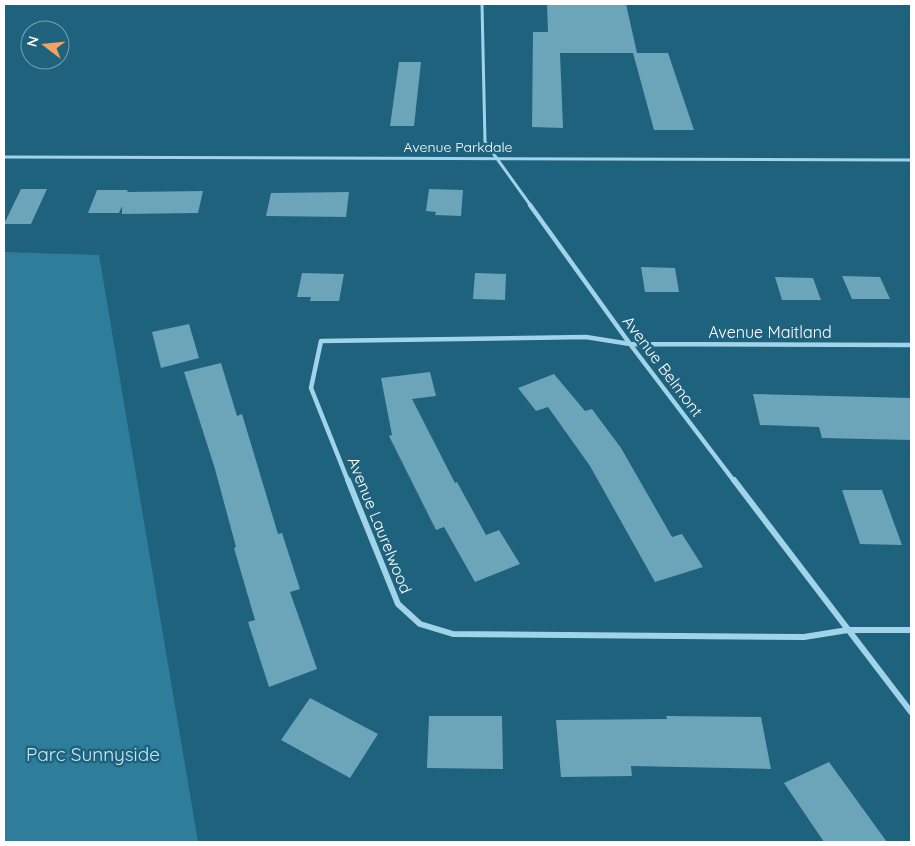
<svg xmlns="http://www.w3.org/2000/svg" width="915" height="846" font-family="Quicksand,sans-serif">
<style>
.green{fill:#2e7d9a}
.building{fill:#6ca4b9}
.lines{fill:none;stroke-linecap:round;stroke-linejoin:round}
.street-far2{stroke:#a1d4e8;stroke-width:3}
.street-far1{stroke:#a1d4e8;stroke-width:4.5}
.street{stroke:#a1d4e8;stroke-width:6}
.labels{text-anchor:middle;stroke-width:5;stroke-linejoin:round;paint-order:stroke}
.far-street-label{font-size:14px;fill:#fff;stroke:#1e627d}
.street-label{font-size:16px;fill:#fff;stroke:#1e627d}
.near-park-label{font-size:19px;fill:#c5e9f6;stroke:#1e627d}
</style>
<rect width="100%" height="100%" fill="#1e627d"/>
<path class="green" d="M4,252L99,255L198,842H4Z"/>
<path class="building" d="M547,4H626L637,53H668L694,130H654L633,53H560L563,128L532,127L533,32H548Z
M399,62H421L414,126H390Z
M21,189H47L31,224H4Z
M429,189L463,190L461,216L435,215L436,212L426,211Z
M97,190H128L127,192L203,191L198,213L122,214V206L119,213H88Z
M349,192L346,217L266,216L271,193Z
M641,267L675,268L679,292H645Z
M302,273L344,274L339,301H310L311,297H297Z
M475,273L506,274L505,300L473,299Z
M842,276L880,277L890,299H852Z
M775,277L813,278L821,300H782Z
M189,324L199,358L161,368L152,332Z
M221,363L237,416L242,414L278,534L282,533L300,589L290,592L317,669L269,687L248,622L255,620L234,548L236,547L215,469L184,372Z
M430,372L436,396L412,399L455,483L457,482L486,535L499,530L520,564L475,582L444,527L436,530L389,436L392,435L381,378Z
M554,374L585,411L592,409L621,448L672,537L682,534L703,567L655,582L590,466L548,407L536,411L518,388Z
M753,394L911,398V440L822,438L819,427L760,425Z
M842,490H882L902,545L860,544Z
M310,698L378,734L350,778L281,740Z
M429,716H502L503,769L427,768Z
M666,716L761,717L771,769L631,766L632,776L561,777L556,720L667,719Z
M829,762L887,842H824L784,783Z"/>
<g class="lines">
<path class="street-far2" d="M482,4L485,142L531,206
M4,157L911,160"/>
<path class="street-far1" d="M530,205L630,344L734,481
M348,481L311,388L321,341L586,337L630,344L911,345"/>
<path class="street" d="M348,480L398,604L420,624L453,634L804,637L848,630H911
M734,480L911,712"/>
</g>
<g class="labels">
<g class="far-street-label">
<text x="458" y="152">Avenue Parkdale</text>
</g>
<g class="street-label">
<text x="770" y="338">Avenue Maitland</text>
<text transform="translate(663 366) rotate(53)" y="6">Avenue Belmont</text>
<text transform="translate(380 525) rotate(68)" y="6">Avenue Laurelwood</text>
</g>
<g class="near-park-label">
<text x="93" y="761">Parc Sunnyside</text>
</g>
</g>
<rect width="915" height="846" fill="none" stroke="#ffffff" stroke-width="10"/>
<g transform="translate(45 45) rotate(286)"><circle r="24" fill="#1e627d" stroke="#78a1b1"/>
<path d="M0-4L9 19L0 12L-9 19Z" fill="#f6a160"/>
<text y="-8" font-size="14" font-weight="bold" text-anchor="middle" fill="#ffffff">N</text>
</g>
</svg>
